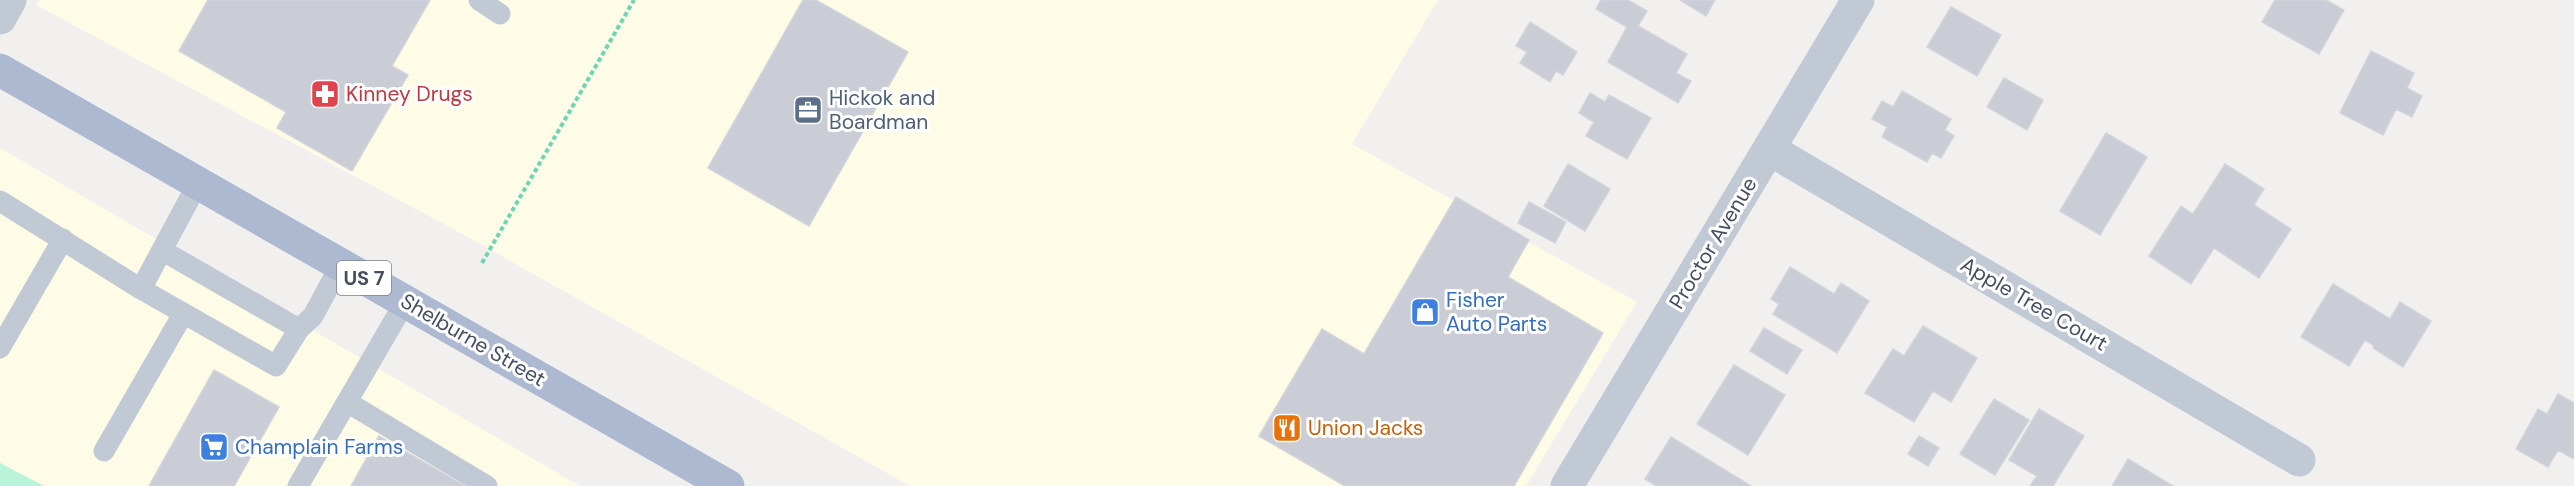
<svg xmlns="http://www.w3.org/2000/svg" width="2574" height="486" font-family="'DM Sans',sans-serif">
<style>
.commercial{fill:#fefbe7}
.green{fill:#b9f3d9}
.building{fill:#cacdd5;stroke:#d2d4db;stroke-width:1.5}
.lines{fill:none;stroke-linecap:round;stroke-linejoin:round}
.path{stroke:#6ed5b2;stroke-width:4;stroke-dasharray:4.5 3;stroke-linecap:butt}
.service{stroke:#c1c9d5;stroke-width:21}
.minor{stroke:#c1c9d5;stroke-width:33}
.primary{stroke:#acb9d1;stroke-width:33}
.labels{text-anchor:middle;stroke-width:6;stroke-linejoin:round;paint-order:stroke}
.shield{fill:#fff;stroke:#7d838e;stroke-width:1.5}
.shield-label{font-size:20px;font-weight:bold;fill:#454e5e}
.health-label{font-size:21px;fill:#be3a42;stroke:#fff;text-anchor:start}
.service-label{font-size:21px;fill:#4e5e75;stroke:#fff;text-anchor:start}
.street-label{font-size:21px;fill:#454e5e;stroke:#fff}
.shop-label{font-size:21px;fill:#366cbe;stroke:#fff;text-anchor:start}
.food-label{font-size:21px;fill:#c56008;stroke:#fff;text-anchor:start}
</style>
<rect width="100%" height="100%" fill="#f2efef"/>
<path class="commercial" d="M39,0H1438L1352,144L1637,302L1526,486H910L466,236L36,5Z
M0,148L580,486H0Z"/>
<path class="green" d="M0,463L44,486H0Z"/>
<path class="building" d="M208,0H430L392,66L408,75L352,171L277,128L286,112L179,51Z
M803,0H816L908,52L809,226L708,168Z
M1601,0H1628L1647,11L1638,26L1687,54L1676,73L1691,81L1678,103L1608,62L1627,27L1596,9Z
M1680,0H1715L1706,16Z
M2275,0H2326L2344,10L2319,54L2262,22Z
M1951,7L2001,35L1977,76L1927,47Z
M1530,22L1577,52L1563,75L1556,71L1550,82L1520,63L1527,52L1516,46Z
M2371,51L2414,73L2407,88L2422,96L2412,117L2396,109L2383,135L2340,113Z
M2004,78L2043,100L2027,130L1987,107Z
M1902,91L1951,119L1945,130L1954,136L1941,158L1932,153L1927,162L1882,137L1887,127L1872,119L1882,101L1893,107Z
M1590,93L1605,102L1609,95L1651,118L1627,159L1586,136L1594,122L1579,113Z
M2106,133L2147,157L2100,235L2060,211Z
M1568,164L1610,189L1585,231L1544,206Z
M2225,164L2264,189L2254,205L2291,229L2259,278L2214,248L2191,284L2149,256L2181,206L2193,214Z
M1456,197L1529,240L1508,277L1603,333L1514,486H1345L1259,436L1322,329L1364,354Z
M1529,202L1566,222L1555,243L1518,223Z
M1790,267L1834,294L1841,283L1869,301L1837,353L1773,314L1779,304L1771,299Z
M2333,284L2390,319L2400,302L2431,321L2403,367L2373,348L2374,346L2365,340L2349,366L2301,337Z
M1923,326L1977,358L1951,402L1933,391L1914,422L1865,393L1893,349L1904,356Z
M1764,328L1802,350L1787,374L1750,351Z
M1734,365L1785,395L1748,455L1697,424Z
M214,370L279,407L234,486H149Z
M2558,394L2574,403V459L2558,450L2548,467L2516,449L2538,409L2547,414Z
M1994,399L2029,420L1995,475L1960,454Z
M2039,409L2084,436L2053,486H2030L2037,476L2009,460Z
M379,436L465,486H351Z
M1919,436L1939,448L1928,466L1908,454Z
M1671,437L1751,486H1657L1645,479Z
M2128,459L2173,486H2112Z"/>
<g class="lines">
<path class="path" d="M482,263L634,0"/>
<path class="service" d="M479,0L500,14
M0,201L141,289L276,366L299,329L313,316L341,264
M163,251L299,329
M141,289L198,183
M0,348L63,239
M347,402L487,486
M104,451L183,314
M298,486L405,302"/>
<path class="minor" d="M0,18L10,0
M1769,149L2299,460
M1567,486L1858,0"/>
<path class="primary" d="M0,70L728,486"/>
</g>
<defs>
<g id="pharmacy-square" transform="scale(1.5)"><rect x="-9" y="-9" width="18" height="18" rx="4" fill="#e0444e" stroke="#fff"/><path d="M-2-6h4v4h4v4h-4v4h-4v-4h-4v-4h4Z" fill="#fff"/></g>
<g id="office-square" transform="scale(1.5)"><rect x="-9" y="-9" width="18" height="18" rx="4" fill="#5c6f8a" stroke="#fff"/><path d="M-6-3h4V-5.5h4V-3h4V5H-6ZM-1-4.5V-3h2v-1.5ZM-6 0V1H6V0Z" fill="#fff"/></g>
<g id="shop-square" transform="scale(1.5)"><rect x="-9" y="-9" width="18" height="18" rx="4" fill="#3f7fe0" stroke="#fff"/><path d="M-5-2.5h2.3a2.7 3.5 0 0 1 5.4 0H5L5.5 6h-11ZM-1.5-2.5h3a1.5 2.3 0 0 0-3 0Z" fill="#fff"/></g>
<g id="restaurant-square" transform="scale(1.5)"><rect x="-9" y="-9" width="18" height="18" rx="4" fill="#e8710a" stroke="#fff"/><path d="M-5-6h1v4h1v-4h1v4h1v-4h1v5L-1.5 .5V6h-2V.5L-5-1ZM5-6V6H3V1.5H1.5Q1.5-4 5-6Z" fill="#fff"/></g>
<g id="supermarket-square" transform="scale(1.5)"><rect x="-9" y="-9" width="18" height="18" rx="4" fill="#3f7fe0" stroke="#fff"/><path d="M-6-5.5h2.5l.6 2H6L4.5 2H-2.5L-4.4-4H-6ZM-1.5 3.2a1.3 1.3 0 1 0 .1 0ZM3 3.2a1.3 1.3 0 1 0 .1 0Z" fill="#fff"/></g>
</defs>
<g fill-rule="evenodd">
<use href="#pharmacy-square" x="325" y="94"/>
<use href="#office-square" x="808" y="110"/>
<use href="#shop-square" x="1425" y="312"/>
<use href="#restaurant-square" x="1287" y="428"/>
<use href="#supermarket-square" x="214" y="447"/>
</g>
<g class="labels">
<rect class="shield" x="337" y="261" width="54" height="34" rx="4.5"/>
<g class="shield-label">
<text x="364" y="285">US 7</text>
</g>
<g class="health-label">
<text x="346" y="101">Kinney Drugs</text>
</g>
<g class="service-label">
<text x="829" y="105">Hickok and<tspan x="829" dy="24">Boardman</tspan></text>
</g>
<g class="street-label">
<text transform="translate(1713 243) rotate(-59)" y="7">Proctor Avenue</text>
<text transform="translate(2034 304) rotate(30)" y="7">Apple Tree Court</text>
<text transform="translate(473 340) rotate(30)" y="7">Shelburne Street</text>
</g>
<g class="shop-label">
<text x="1446" y="307">Fisher<tspan x="1446" dy="24">Auto Parts</tspan></text>
<text x="235" y="454">Champlain Farms</text>
</g>
<g class="food-label">
<text x="1308" y="435">Union Jacks</text>
</g>
</g>
</svg>
